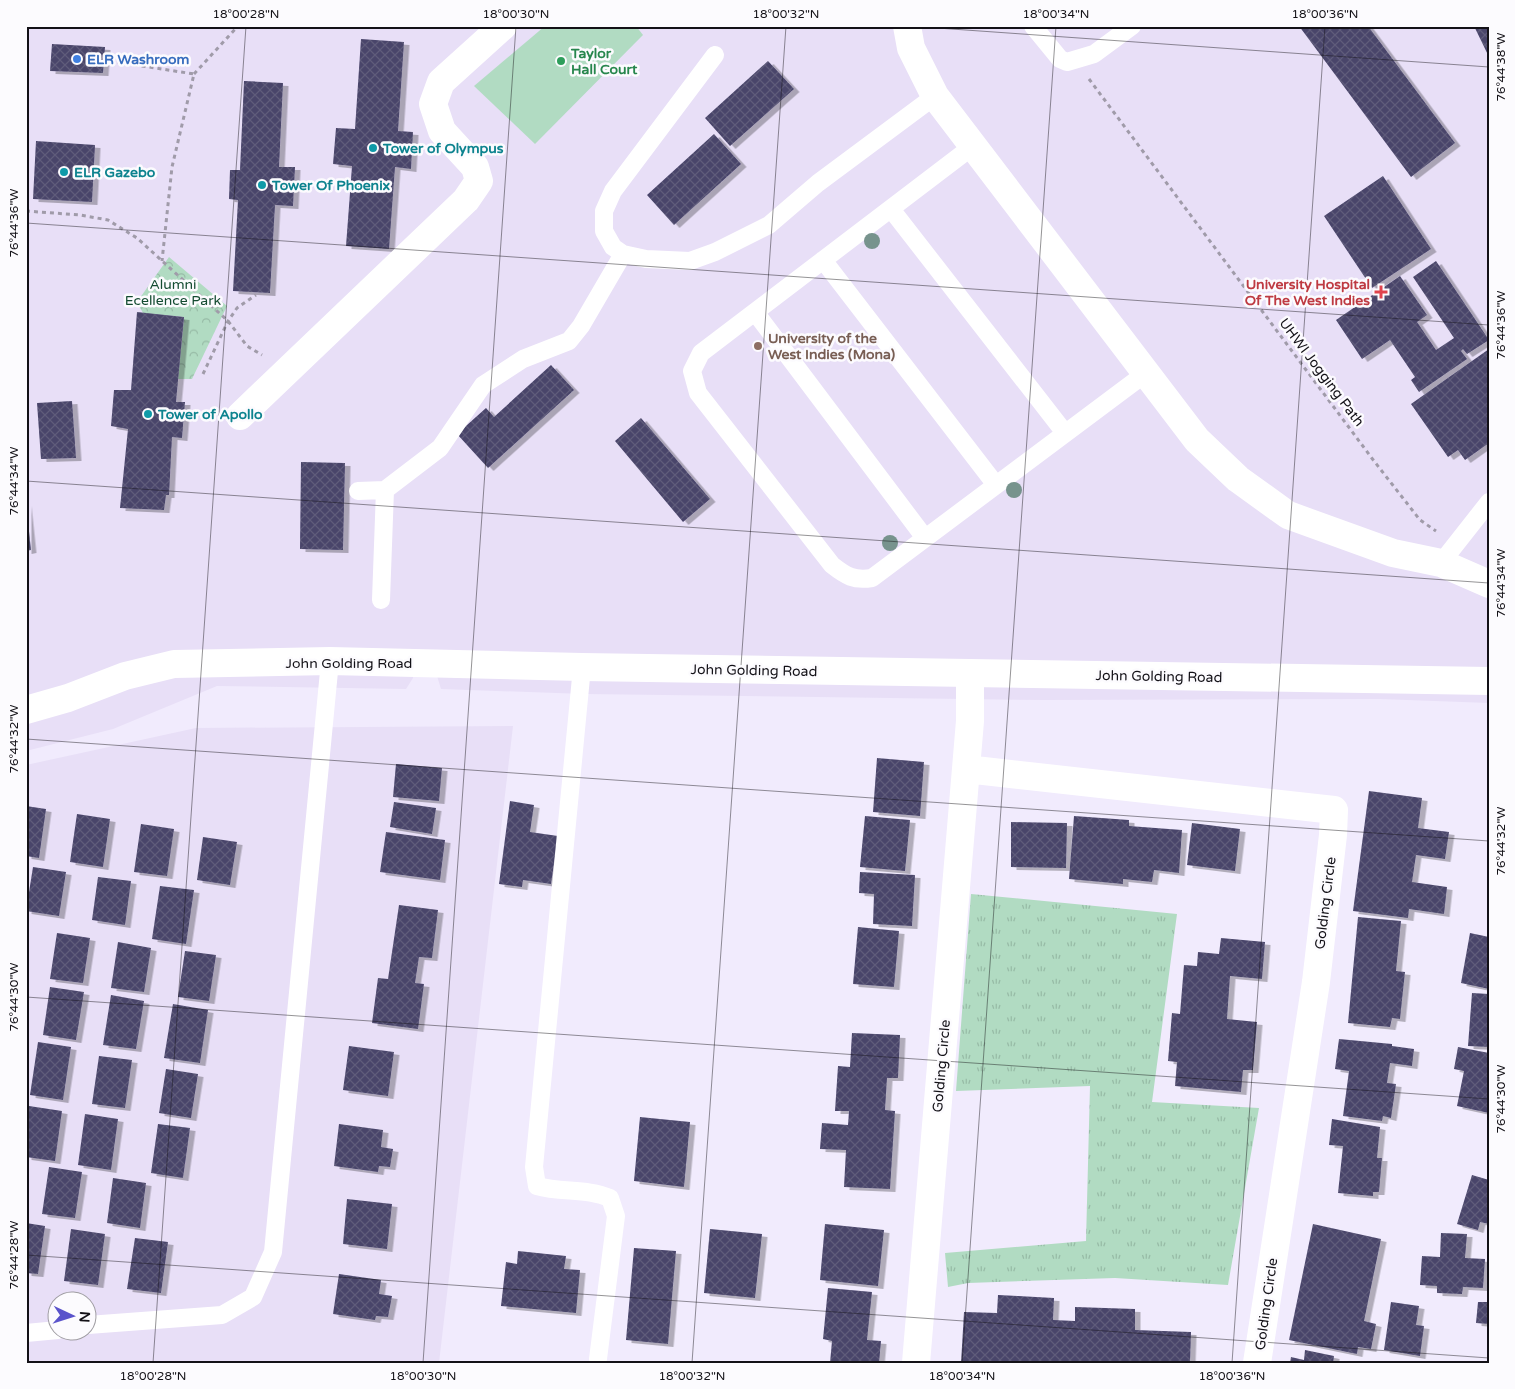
<svg xmlns="http://www.w3.org/2000/svg" width="1515" height="1389" font-family="'Varela Round',sans-serif">
<style>
.built{fill:#e8dff7;fill-rule:evenodd}
.grass{fill:url(#grass-tufts)}
.park{fill:url(#park-crowns)}
.pitch{fill:#b1dbc2}
.building{fill:url(#building-cross-hatch);filter:url(#shadow)}
.lines{fill:none;stroke-linecap:round;stroke-linejoin:round}
.path{stroke:#a09ba9;stroke-width:3;stroke-dasharray:4 4;stroke-linecap:butt}
.service{stroke:#fff;stroke-width:18}
.minor{stroke:#fff;stroke-width:28}
.tertiary{stroke:#fff;stroke-width:28}
.tree{fill:#77938d}
.ticks{fill:none;stroke:#131117;stroke-width:1;stroke-opacity:0.45}
.shop-dot{fill:#3f7fe0;stroke:#fcfbfe;stroke-width:2}
.leisure-dot{fill:#2e9e5b;stroke:#fcfbfe;stroke-width:2}
.culture-dot{fill:#0f9aa8;stroke:#fcfbfe;stroke-width:2}
.health-dot{fill:#e0444e;stroke:#fcfbfe;stroke-width:2}
.education-dot{fill:#8d6e63;stroke:#fcfbfe;stroke-width:2}
.labels{text-anchor:middle;stroke-width:5;stroke-linejoin:round;paint-order:stroke}
.leisure-label{font-size:14px;font-weight:bold;fill:#27864d;stroke:#fcfbfe;text-anchor:start}
.shop-label{font-size:14px;font-weight:bold;fill:#366cbe;stroke:#fcfbfe;text-anchor:start}
.culture-label{font-size:14px;font-weight:bold;fill:#0d838f;stroke:#fcfbfe;text-anchor:start}
.park-label{font-size:14px;fill:#134b31;stroke:#fcfbfe}
.health-label{font-size:14px;font-weight:bold;fill:#be3a42;stroke:#fcfbfe;text-anchor:end}
.education-label{font-size:14px;font-weight:bold;fill:#785e54;stroke:#fcfbfe;text-anchor:start}
.street-label{font-size:14px;fill:#131117;stroke:#fcfbfe}
.neatline{fill:none;stroke:#131117;stroke-width:2}
.ticks-label{font-size:12px;text-anchor:middle;fill:#131117}
</style>
<defs>
<pattern id="grass-tufts" width="24" height="20" patternUnits="userSpaceOnUse" patternTransform="scale(1.25)"><rect width="24" height="20" fill="#b1dbc2"/><path d="M3 7l-1-3M5 7V3M7 7l1-3M15 17l-1-3M17 17v-4M19 17l1-3" fill="none" stroke="#97bba6"/></pattern>
<pattern id="park-crowns" width="20" height="18" patternUnits="userSpaceOnUse" patternTransform="scale(1.25)"><rect width="20" height="18" fill="#b1dbc2"/><path d="M2 6a3 3 0 1 1 6 0M12 15a3 3 0 1 1 6 0" fill="none" stroke="#97bba6"/></pattern>
<pattern id="building-cross-hatch" width="8" height="8" patternUnits="userSpaceOnUse" patternTransform="scale(1.25)"><rect width="8" height="8" fill="#48446a"/><path d="M0 0l8 8M0 8l8-8" fill="none" stroke="#5e5b7a"/></pattern>
<filter id="shadow"><feDropShadow dx="5.5" dy="3" stdDeviation="0" flood-color="#0004"/></filter>
</defs>
<rect width="100%" height="100%" fill="#f1ebfd"/>
<path class="built" d="M26,26H1489V703L1380,699L1044,700L584,694L441,689L434,666L415,665L413,678L406,689L217,686L113,729L26,751Z
M513,726L439,1363H26V765L196,728ZM58,1302H88V1332H58Z"/>
<path class="grass" d="M971,894L1177,914L1152,1102L1259,1108L1228,1285L1115,1278L968,1283L948,1287L945,1253L1086,1241L1090,1086L956,1091Z"/>
<path class="park" d="M169,257L227,306L192,379H178L184,317L143,313L137,302Z"/>
<path class="pitch" d="M545,26H636L643,35L535,144L474,86Z"/>
<path class="building" d="M1299,26H1368L1455,143L1411,177Z
M1474,26H1489V57Z
M361,39L404,42L398,131L413,132L411,169L395,167L389,249L346,246L352,166L333,164L336,128L355,129Z
M52,44L105,47L103,73L50,71Z
M768,61L794,89L730,146L705,118Z
M244,81L283,83L279,167H295L293,206L275,205L270,293L233,291L238,200L229,199L230,170H240Z
M714,134L741,164L674,225L647,195Z
M36,141L95,145L92,202L33,199Z
M1383,176L1431,249L1372,288L1324,216Z
M1436,261L1489,340L1467,354L1463,349L1461,351L1467,359L1419,392L1411,380L1415,377L1390,340L1362,359L1336,320L1400,276L1427,315L1417,322L1436,350L1454,338L1413,277Z
M137,312L184,317L176,402H185L182,438L172,437L169,495H166L164,510L120,508L128,429L111,426L114,390H131Z
M1489,349V443L1465,460L1458,450L1448,457L1411,404Z
M551,365L574,390L488,468L457,434L486,408L494,417Z
M72,401L76,458L41,459L37,403Z
M641,418L710,499L683,522L615,441Z
M301,462L345,463L343,550L300,549Z
M26,503L31,550L26,551Z
M877,758L924,762L920,816L873,812Z
M396,764L442,768L439,801L393,797Z
M1369,791L1422,798L1418,828L1449,832L1445,859L1416,855L1412,882L1447,887L1444,914L1409,909L1408,918L1353,911Z
M510,801L534,805L530,832L558,836L551,884L523,880L522,887L499,884Z
M394,802L436,808L432,834L390,827Z
M26,806L46,809L39,858L26,856Z
M77,814L110,819L103,867L70,862Z
M865,816L910,820L905,871L860,867Z
M1074,816L1129,820V826L1182,830L1179,873L1154,870L1152,882L1123,879V884L1069,879Z
M1011,822L1067,823L1066,868L1011,867Z
M1192,823L1240,829L1235,871L1187,865Z
M141,824L174,829L167,876L134,872Z
M386,832L445,840L440,880L380,872Z
M203,837L237,842L230,885L197,880Z
M33,867L66,872L59,916L26,911Z
M860,872L915,875L912,926L873,924L874,894L859,893Z
M98,877L131,881L125,925L92,920Z
M160,886L194,890L186,944L152,939Z
M399,905L438,910L432,958L419,957L415,983L424,984L418,1029L372,1023L378,978L388,979Z
M1358,917L1401,921L1396,971L1405,972L1400,1019L1392,1018L1390,1027L1348,1023Z
M858,927L899,931L894,987L853,984Z
M57,933L90,938L83,983L50,979Z
M1470,933L1489,937V989L1461,983Z
M1221,938L1265,942L1262,979L1230,976L1227,1019L1257,1022L1253,1070H1243L1241,1092L1175,1086L1177,1062L1168,1061L1172,1013L1180,1014L1184,965L1197,966L1198,952L1219,954Z
M118,942L151,948L144,992L111,988Z
M185,951L216,955L209,1001L178,997Z
M50,987L84,992L76,1040L43,1035Z
M1472,993L1489,994V1047L1468,1046Z
M111,995L144,1001L136,1049L103,1045Z
M173,1004L208,1010L200,1063L164,1058Z
M852,1033L900,1035L898,1078H887L885,1110L895,1111L890,1189L844,1187L846,1150L820,1149L822,1123L848,1125L849,1111H835L838,1066L850,1067Z
M1339,1039L1392,1044V1046L1414,1049L1412,1066L1390,1063L1387,1083L1396,1084L1391,1118L1383,1116L1382,1121L1343,1116L1349,1071L1335,1069Z
M38,1042L71,1047L63,1100L30,1095Z
M349,1046L394,1052L388,1096L343,1090Z
M1458,1047L1489,1053V1113L1457,1106L1464,1071L1454,1069Z
M99,1056L132,1060L125,1108L92,1104Z
M166,1069L198,1074L191,1118L159,1113Z
M29,1106L62,1111L55,1161L26,1157Z
M85,1114L118,1119L111,1170L78,1165Z
M640,1117L690,1122L684,1187L634,1181Z
M1332,1119L1380,1127L1377,1158H1382L1379,1192H1373V1196L1338,1193L1343,1146L1329,1145Z
M158,1124L190,1128L183,1178L151,1173Z
M339,1124L383,1130L381,1147L393,1149L390,1167L379,1166L378,1172L334,1166Z
M49,1167L82,1172L75,1218L42,1214Z
M1472,1175L1489,1180V1224L1480,1222L1478,1230L1457,1224Z
M113,1178L146,1183L140,1228L107,1223Z
M347,1199L392,1204L387,1249L343,1244Z
M26,1223L45,1226L38,1274L26,1273Z
M825,1224L884,1230L878,1286L820,1280Z
M1313,1224L1381,1239L1364,1321L1376,1324L1371,1349L1358,1347L1357,1354L1289,1340Z
M71,1229L105,1234L98,1285L64,1281Z
M710,1229L762,1234L755,1298L704,1293Z
M1441,1233L1467,1234L1465,1258L1485,1259L1483,1288L1463,1287L1462,1294L1437,1293V1286L1420,1285L1422,1256L1440,1257Z
M135,1238L168,1242L161,1293L127,1289Z
M634,1248L676,1251L668,1344L626,1340Z
M518,1251L566,1256L564,1269L580,1270L576,1313L501,1306L506,1262L517,1264Z
M339,1274L381,1280L379,1294L392,1296L388,1317L376,1316L375,1320L333,1314Z
M828,1288L872,1292L867,1340L881,1341L879,1363H830L832,1341L823,1339Z
M998,1295L1054,1298L1053,1320L1075,1321V1307L1135,1309V1330L1191,1332L1190,1363H961L964,1312L997,1313Z
M1391,1302L1419,1306L1416,1325L1424,1326L1420,1356L1384,1350Z
M1478,1302H1489V1324L1476,1323Z
M1305,1350L1334,1356L1333,1363H1290L1291,1357L1304,1360Z"/>
<g class="lines">
<path class="path" d="M110,61L194,74L172,167L162,261
M194,74L238,26
M1089,79L1374,461L1420,520L1436,531
M26,211L80,215L108,220L137,238L228,321L247,346L262,355
M203,374L228,321L237,308L256,295"/>
<path class="service" d="M1033,26L1060,59L1067,62L1094,54L1132,26
M715,55L613,191L604,211V231L613,247L623,254L646,259L690,261L715,252L769,225L818,183L935,96
M973,146L701,353L692,371L698,393L832,565C846,576 854,581 872,578L1146,373
M891,209L1065,433
M823,260L996,485
M755,312L925,538
M358,491L385,490L440,448L483,385L523,359L569,341L581,326L623,254
M1441,563L1489,502
M381,600L385,490
M582,667L534,1167L537,1186C561,1193 587,1188 610,1198L616,1216L598,1359
M88,1325L222,1315L253,1297L273,1252L330,661
M26,1333L58,1330"/>
<path class="minor" d="M907,26L911,48L935,96L1197,440L1238,479L1288,515L1393,553L1441,563L1489,584
M240,416L466,200L479,181L475,167L442,131L433,104L441,82L503,26
M966,769L1334,810L1333,835L1316,982L1257,1363
M916,1363L970,721V674"/>
<path class="tertiary" d="M26,710L68,698L125,676L174,664L330,661L582,667L1489,681"/>
</g>
<g class="tree">
<circle cx="872" cy="241" r="8"/>
<circle cx="1014" cy="490" r="8"/>
<circle cx="890" cy="543" r="8"/>
</g>
<path class="ticks" d="M909,26L1489,67M26,223L1489,325M26,481L1489,583M26,739L1489,841M26,997L1489,1099M26,1255L1489,1358M153,1363L246,26M423,1363L516,26M692,1363L786,26M962,1363L1056,26M1232,1363L1325,26"/>
<circle class="shop-dot" cx="77" cy="59" r="5"/>
<circle class="leisure-dot" cx="561" cy="61" r="5"/>
<g class="culture-dot">
<circle cx="373" cy="148" r="5"/>
<circle cx="64" cy="172" r="5"/>
<circle cx="262" cy="185" r="5"/>
<circle cx="148" cy="414" r="5"/>
</g>
<path class="health-dot" d="M1378.5 284.5h5v5h5v5h-5v5h-5v-5h-5v-5h5z"/>
<circle class="education-dot" cx="758" cy="346" r="5"/>
<g class="labels">
<g class="leisure-label">
<text x="571" y="58">Taylor<tspan x="571" dy="16">Hall Court</tspan></text>
</g>
<g class="shop-label">
<text x="87" y="64">ELR Washroom</text>
</g>
<g class="culture-label">
<text x="383" y="153">Tower of Olympus</text>
<text x="74" y="177">ELR Gazebo</text>
<text x="272" y="190">Tower Of Phoenix</text>
<text x="158" y="419">Tower of Apollo</text>
</g>
<g class="park-label">
<text x="173" y="289">Alumni<tspan x="173" dy="16">Ecellence Park</tspan></text>
</g>
<g class="health-label">
<text x="1370" y="289">University Hospital<tspan x="1370" dy="16">Of The West Indies</tspan></text>
</g>
<g class="education-label">
<text x="768" y="343">University of the<tspan x="768" dy="16">West Indies (Mona)</tspan></text>
</g>
<g class="street-label">
<text transform="translate(1322 372) rotate(53)" y="5">UHWI Jogging Path</text>
<text x="349" y="668">John Golding Road</text>
<text transform="translate(754 670) rotate(1)" y="5">John Golding Road</text>
<text transform="translate(1159 676) rotate(1)" y="5">John Golding Road</text>
<text transform="translate(1325 903) rotate(-83)" y="5">Golding Circle</text>
<text transform="translate(941 1066) rotate(-85)" y="5">Golding Circle</text>
<text transform="translate(1266 1304) rotate(-82)" y="5">Golding Circle</text>
</g>
</g>
<rect width="1515" height="1389" fill="none" stroke="#fcfbfe" stroke-width="55"/>
<g transform="translate(72 1316) rotate(94)"><circle r="24" fill="#fcfbfe" stroke="#9f9da2"/>
<path d="M0-4L9 19L0 12L-9 19Z" fill="#5a53cb"/>
<text y="-8" font-size="14" font-weight="bold" text-anchor="middle" fill="#131117">N</text>
</g>
<rect x="28" y="28" width="1460" height="1334" class="neatline"/>
<g class="ticks-label">
<text x="246" y="18">18°00'28"N</text>
<text x="516" y="18">18°00'30"N</text>
<text x="786" y="18">18°00'32"N</text>
<text x="1056" y="18">18°00'34"N</text>
<text x="1325" y="18">18°00'36"N</text>
<text transform="translate(1501 67) rotate(-90)" y="4">76°44'38"W</text>
<text transform="translate(14 223) rotate(-90)" y="4">76°44'36"W</text>
<text transform="translate(1501 325) rotate(-90)" y="4">76°44'36"W</text>
<text transform="translate(14 481) rotate(-90)" y="4">76°44'34"W</text>
<text transform="translate(1501 583) rotate(-90)" y="4">76°44'34"W</text>
<text transform="translate(14 739) rotate(-90)" y="4">76°44'32"W</text>
<text transform="translate(1501 841) rotate(-90)" y="4">76°44'32"W</text>
<text transform="translate(14 997) rotate(-90)" y="4">76°44'30"W</text>
<text transform="translate(1501 1099) rotate(-90)" y="4">76°44'30"W</text>
<text transform="translate(14 1255) rotate(-90)" y="4">76°44'28"W</text>
<text x="153" y="1380">18°00'28"N</text>
<text x="423" y="1380">18°00'30"N</text>
<text x="692" y="1380">18°00'32"N</text>
<text x="962" y="1380">18°00'34"N</text>
<text x="1232" y="1380">18°00'36"N</text>
</g>
</svg>
